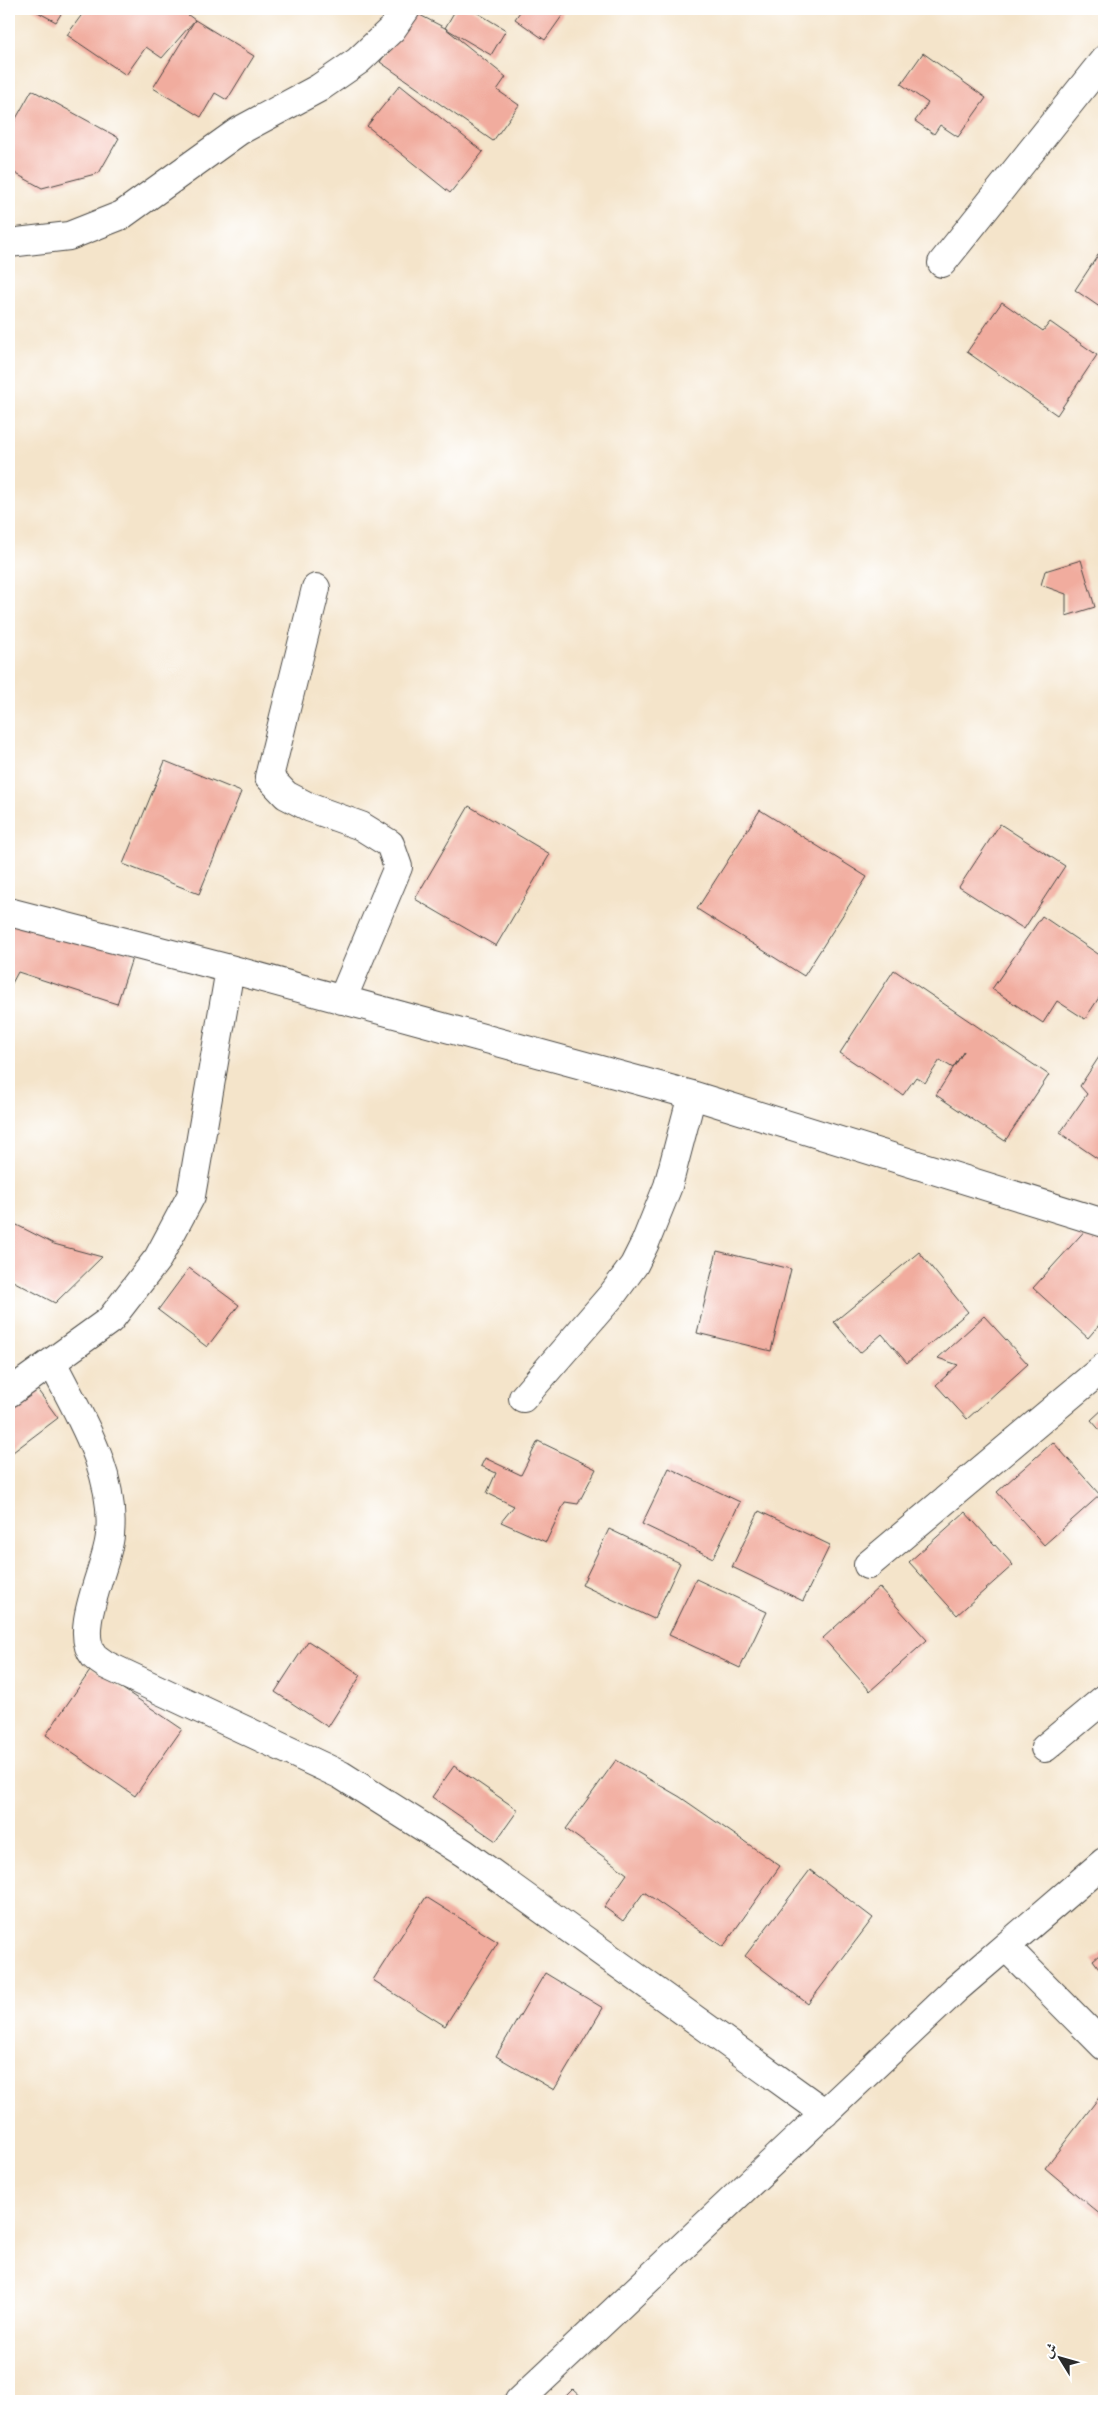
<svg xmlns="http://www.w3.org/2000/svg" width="1113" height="2410" font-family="'IM FELL English',Amiri,serif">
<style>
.building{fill:#f1ac9e}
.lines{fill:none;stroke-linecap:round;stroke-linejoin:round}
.street-casing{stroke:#494743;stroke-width:30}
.street{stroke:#fff;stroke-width:28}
</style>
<rect width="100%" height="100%" fill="#fff"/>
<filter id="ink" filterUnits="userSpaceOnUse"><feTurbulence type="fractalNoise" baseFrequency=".02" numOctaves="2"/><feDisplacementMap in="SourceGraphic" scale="10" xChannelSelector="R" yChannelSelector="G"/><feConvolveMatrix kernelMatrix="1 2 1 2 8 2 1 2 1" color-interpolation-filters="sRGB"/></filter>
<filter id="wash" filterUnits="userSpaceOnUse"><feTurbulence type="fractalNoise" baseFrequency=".0096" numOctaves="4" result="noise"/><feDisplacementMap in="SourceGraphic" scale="20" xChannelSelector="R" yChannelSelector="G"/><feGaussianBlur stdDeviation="1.12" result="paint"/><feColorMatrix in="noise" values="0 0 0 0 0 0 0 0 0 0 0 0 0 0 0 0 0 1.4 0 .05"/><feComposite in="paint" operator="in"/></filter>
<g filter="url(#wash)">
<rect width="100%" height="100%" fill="#f4e4ca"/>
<g id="blocks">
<path class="building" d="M32,9H64L56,22Z
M86,9H180L195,20L162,58L146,47L126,75L67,35Z
M456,9H471L506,30L491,55L445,28Z
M522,9H567L545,40L515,19Z
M414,12L445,28L506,77L497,90L519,105L493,141L380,62Z
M195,20L254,56L227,100L215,93L201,117L153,88Z
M923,53L986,98L958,137L940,125L934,134L915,121L928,103L901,84Z
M400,85L483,152L450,193L367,126Z
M32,90L119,138L99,173L42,188L9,170V131Z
M1104,246V310L1075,290Z
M1002,302L1043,331L1050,322L1097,355L1057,415L967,352Z
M1081,560L1095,607L1066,616V594L1041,585L1045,571Z
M165,761L241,792L199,894L123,864Z
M469,806L550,854L496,946L415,899Z
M760,810L867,877L804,976L697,909Z
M1000,824L1065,866L1024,929L959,887Z
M9,912L134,952L117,1004L18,972L11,985H9Z
M1042,916L1104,958V990L1085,1019L1057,1001L1043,1023L992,989Z
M894,970L1049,1075L1005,1141L936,1095L964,1051L953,1068L940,1060L925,1083L916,1077L903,1095L840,1053Z
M1099,1057L1104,1061V1163L1060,1133L1087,1094L1080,1086Z
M9,1221L54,1244L102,1257L55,1303L9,1279Z
M1089,1226L1104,1240V1319L1088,1338L1033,1288Z
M717,1251L791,1269L771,1351L697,1333Z
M919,1252L968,1312L907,1363L882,1334L860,1353L834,1322Z
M189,1268L239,1305L207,1347L158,1310Z
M984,1316L1028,1364L967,1419L936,1385L958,1365L938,1358Z
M26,1374L58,1418L9,1455V1387Z
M1104,1408V1435L1091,1420Z
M538,1441L596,1469L578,1504L565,1502L546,1542L501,1522L514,1506L487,1493L496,1473L481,1466L485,1458L521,1475Z
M1053,1442L1100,1495L1044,1545L997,1492Z
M669,1468L740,1502L713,1558L642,1524Z
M759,1511L830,1545L803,1601L732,1567Z
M965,1512L1013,1565L957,1615L909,1562Z
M609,1529L680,1563L654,1619L582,1585Z
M696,1579L767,1612L740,1668L669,1635Z
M879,1587L927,1640L870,1691L823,1638Z
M308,1641L361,1675L328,1727L275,1692Z
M92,1668L182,1729L135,1796L46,1735Z
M616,1760L680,1797L780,1866L723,1947L644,1892L623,1921L604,1907L627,1874L566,1829Z
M454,1766L518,1810L496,1841L432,1797Z
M810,1870L873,1918L808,2004L745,1956Z
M426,1897L498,1942L445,2026L373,1980Z
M1104,1951V1975L1093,1960Z
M545,1973L603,2008L554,2090L496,2056Z
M1104,2091V2216L1103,2217L1045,2168Z
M573,2389L586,2401H561Z"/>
</g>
</g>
<g filter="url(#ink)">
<use href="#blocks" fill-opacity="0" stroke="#494743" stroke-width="1"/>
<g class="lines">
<g class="street-casing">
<path id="street" d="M9,243L69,236L122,215L239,131L319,88L358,61L392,29L406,9
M942,263L1104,60
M316,588L269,777L286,795L311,808L361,826L390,844L398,867L342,1000
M9,912L230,969L692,1095L1104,1223
M52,1362C79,1416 116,1472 110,1535C108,1566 72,1630 94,1656C97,1659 102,1662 106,1665L341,1775L464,1853L825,2113
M9,1393L110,1320L158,1258L191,1196L230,969
M523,1398L612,1295L634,1265L645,1243L668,1186L692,1095
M868,1565L1104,1367
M1045,1748L1104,1699
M1006,1947L1104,2046
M519,2401L956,1989L1104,1862"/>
</g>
<use href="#street" class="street"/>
</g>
</g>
<rect width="1113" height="2410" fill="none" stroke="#fff" stroke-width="30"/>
<g transform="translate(1060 2358) rotate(307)" stroke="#ffffff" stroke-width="4" paint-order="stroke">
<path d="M0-4L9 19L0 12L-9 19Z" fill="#2b2b2b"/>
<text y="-8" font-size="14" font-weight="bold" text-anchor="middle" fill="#2b2b2b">ش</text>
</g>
</svg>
